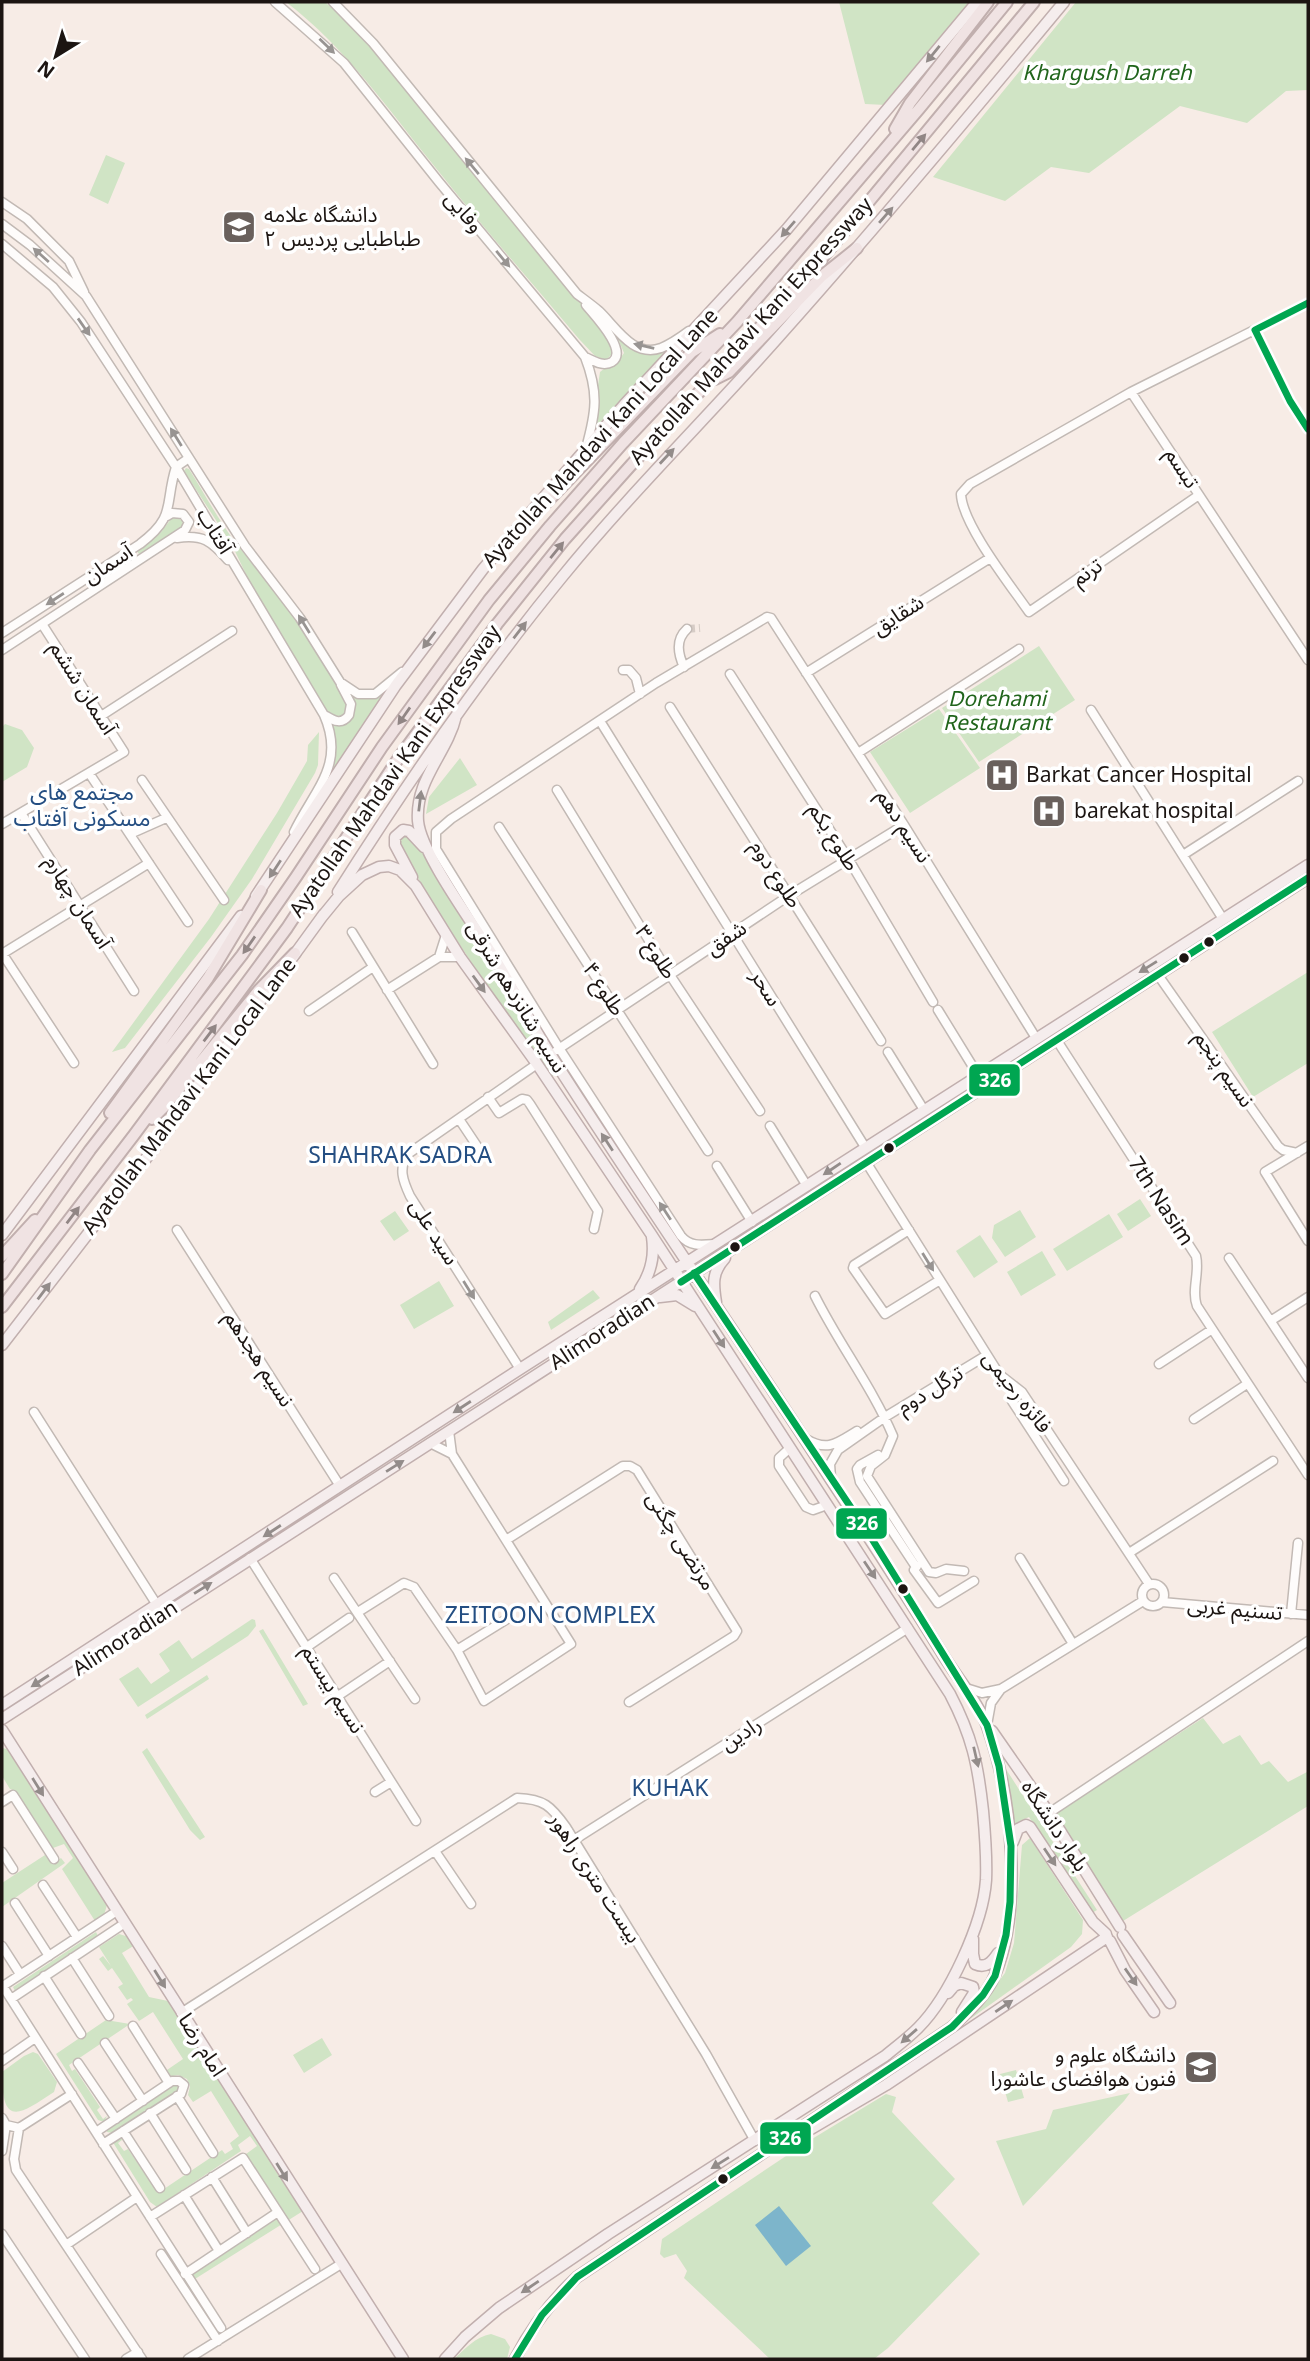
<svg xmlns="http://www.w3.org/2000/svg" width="1310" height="2361" font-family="Georgia,'Noto Sans Arabic',serif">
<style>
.green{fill:#d0e4c5}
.water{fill:#7db5cb}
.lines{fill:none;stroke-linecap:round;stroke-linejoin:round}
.minor-tunnel{stroke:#d6ccc6;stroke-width:8;stroke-dasharray:8 4;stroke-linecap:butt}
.minor-casing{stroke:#c2b9b4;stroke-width:11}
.major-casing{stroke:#c1afae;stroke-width:13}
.highway-casing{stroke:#c1afae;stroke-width:14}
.minor{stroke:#fefcfb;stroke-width:8}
.major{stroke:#f5eded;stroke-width:10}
.highway{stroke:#f0e3e3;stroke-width:10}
.bus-1-casing{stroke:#fff;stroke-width:12}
.bus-1{stroke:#00a651;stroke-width:7}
.oneway{fill:#989492}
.oneway2{fill:#938c8a}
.oneway3{fill:#918685}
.bus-dot{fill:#1c1512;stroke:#fff;stroke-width:2.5}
.labels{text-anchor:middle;stroke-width:7;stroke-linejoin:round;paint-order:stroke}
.park-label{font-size:21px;font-style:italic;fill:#21651c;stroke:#fff}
.street-label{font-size:21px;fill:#1c1512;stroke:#fff}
.poi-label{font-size:21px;fill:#1c1512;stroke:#fff;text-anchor:start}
.neighbourhood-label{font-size:23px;fill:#244e82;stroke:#fff}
.line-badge{stroke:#fff;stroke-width:2.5}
.badge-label{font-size:19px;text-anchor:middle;font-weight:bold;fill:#fff}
</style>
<rect width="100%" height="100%" fill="#f7ece6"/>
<path class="green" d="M286,2H325L353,27L392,71L440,134L597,322L612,343L613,353L606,360L595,356L579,339C531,282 482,226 435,167C388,109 346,48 286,2Z
M839,2H973L886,105L865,104Z
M1076,2H1308V90L1286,91L1247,123L1180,106L1089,173L1051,167L1005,201L933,177Z
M106,155L125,163L108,204L89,195Z
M599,316L621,339L639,351L679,341L590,439L600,372L605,368L616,364L624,353L619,341Z
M186,468L189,469C204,493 218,519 235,542C276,594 321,643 348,705L347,713L339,719L328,713L323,707L263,610L232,545L184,471Z
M176,517L183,521L182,528L139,554L137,551L161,532L171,519Z
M1039,646L1075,700L979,762L942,708Z
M395,680L326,782C336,761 337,747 332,724L347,723L355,712L354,704L344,688C370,703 372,697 395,680Z
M939,709L980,768L910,813L870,752Z
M5,724L22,730L34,748L27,767L2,782V727Z
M319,732L318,765L315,773L252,879L211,937L125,1048L112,1052L209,919L277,813L307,761L308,745Z
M460,758L477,785L426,814L429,797Z
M404,836L412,839L421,850L478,940L555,1074L551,1077C497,1000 443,925 398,843Z
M1308,868V873L713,1257L711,1254Z
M1308,972V1063L1253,1097L1212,1032Z
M1140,1199L1151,1216L1128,1231L1117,1214Z
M1020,1210L1036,1237L1005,1257L992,1238L994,1225Z
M395,1211L409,1231L394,1241L380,1221Z
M1109,1214L1123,1237L1067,1271L1053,1249Z
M980,1235L998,1262L974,1278L956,1251Z
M1042,1251L1056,1275L1021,1296L1007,1272Z
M439,1281L454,1306L414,1329L400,1305Z
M593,1290L600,1298L551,1330L548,1322Z
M252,1619L255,1620L256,1626L248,1636L138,1707L119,1679L138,1667L151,1684L170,1671L159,1654L179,1640L192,1659Z
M263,1629L308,1704L303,1706L259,1631Z
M207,1675L209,1679L147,1719L145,1715Z
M1203,1718L1223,1744L1240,1735L1261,1765L1269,1761L1288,1782L1307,1772L1308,1806L1123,1921L1055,1814Z
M2,1748L7,1749L107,1905L104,1915L95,1921L62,1869L73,1858L64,1844L53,1848L16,1791L10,1789L2,1776Z
M147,1748L205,1837L200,1840L190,1830L142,1752Z
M1002,1763L1097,1910L1092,1913L1029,1817L1014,1824Z
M1030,1838L1083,1920L1082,1934L1071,1947L970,2019L1005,1973L1014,1943L1022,1845Z
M45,1855L52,1864L61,1858L65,1863L2,1907V1883Z
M96,1932L98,1936L15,1991L13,1987Z
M119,1934L129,1937L135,1945L122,1953L149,1997L168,2001L303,2211L187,2284L183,2283L184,2280L276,2219L284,2218V2214L246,2154L257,2146L250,2136L238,2145L241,2151L157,2207L150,2202L114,2144L113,2141L121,2137L122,2140L118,2143L124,2151L128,2149L158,2193L222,2150L225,2154L233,2149L230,2143L239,2136L211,2091L193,2102L188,2095L190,2086L187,2079L178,2075L168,2077L164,2072L183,2059L153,2012L139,2021L127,2004L133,2000L131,1998L127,2000L118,1987L123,1984L112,1968L108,1971L99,1959L103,1956L111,1966L99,1947Z
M106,2020L130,2024L69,2065L72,2071L75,2069L100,2107L97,2110L103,2119L107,2116L104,2122L98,2120L56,2054Z
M322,2038L332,2055L304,2073L293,2055Z
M33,2052L38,2054L57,2082L54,2092C18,2116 2,2127 2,2072L24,2056Z
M1016,2070L1024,2098L1008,2102L1000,2074Z
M175,2084L179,2085L180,2089L113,2133L107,2132V2130Z
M1130,2093L1124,2101L1023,2206L996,2141L1046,2129L1053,2110Z
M886,2094L896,2097L892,2112L955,2179L932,2203L980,2254L888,2348L874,2359H770L684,2278L687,2271L676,2254L664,2258L660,2254L662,2239L807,2142Z
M491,2334L505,2339L510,2347L507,2359H454C465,2349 475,2337 491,2334Z"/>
<path class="water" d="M779,2206L811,2246L786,2266L755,2225Z"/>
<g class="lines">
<path class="minor-tunnel" d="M687,629L700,628"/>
<g class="minor-casing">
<path id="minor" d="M275,2L344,63L439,182L585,357C599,393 596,412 586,448
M333,2L373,43L577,294C585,300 592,305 599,311C616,327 633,358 661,348C671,344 681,337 689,331
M2,202L27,219L69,261L84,292
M2,224L30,245L86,296L245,546L300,618L340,682L358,694H375L402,672
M2,244L53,287L81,322L176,467L324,715C346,765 314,790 294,832
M1255,330L1290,401L1308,429
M585,357C594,361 603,367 612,362C629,351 594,315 586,305
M1131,392L1308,660
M1199,495L1029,612C1011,586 962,524 961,494L970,484L1131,392L1308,303
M177,538C203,534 211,541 228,560
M2,633L140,544C177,516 164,505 176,467L189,458
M2,650L185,530L189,522L183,514L172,513L167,516
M684,667C678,654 675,640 687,629
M623,670H629L636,678L640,694
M806,673L990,558
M730,674L849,860L933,1002
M670,707L881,1041
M1091,710L1223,919
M101,716L232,631
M326,716C334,721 342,725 349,715L351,704L341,685
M600,721L865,1147
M858,753L1019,649
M89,773L188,922
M142,780L224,900
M557,790L670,975L760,1111
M21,813L134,991
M2,824L124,752L42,624
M499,827L708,1151
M130,834L166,818
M1183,855L1298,781
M352,932L433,1064
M2,953L74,1063
M2,954L149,863
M439,957L446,935
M1158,975L1278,1146L1283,1150L1297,1153
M387,990L439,957H460
M938,1010L978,1075
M309,1011L373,967
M1056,1039L1196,1256C1200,1273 1191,1290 1197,1306L1308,1475
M557,1050L790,895L904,825
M888,1052L924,1110
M488,1097L499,1113L522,1099L527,1100L530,1104L598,1211L594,1229
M459,1119L479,1149
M770,1126L807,1186
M1308,1146L1265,1172L1308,1241
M866,1162L999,1374L1022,1392L1149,1584
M717,1166L752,1222
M177,1230L340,1486
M909,1230L854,1265L853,1268L885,1314L940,1280
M715,1244C702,1245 690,1247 681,1236L559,1048L436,849V832L451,819L656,683L767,617L771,618L904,825L1036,1038
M1229,1258L1308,1378
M815,1296C839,1344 872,1387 893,1436L885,1455L871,1466L867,1476L929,1572L936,1573L946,1569L964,1571
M1272,1320L1308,1297
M1159,1364L1211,1330
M520,1369L410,1196C403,1181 398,1168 408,1154L537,1064
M1012,1401L1064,1481
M34,1412L157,1605
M1194,1419L1247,1384
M806,1439C828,1452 837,1443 857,1431
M430,1443L452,1454
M790,1448L779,1458V1466L806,1507L813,1510L827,1505
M878,1455L860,1465L857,1469L860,1482L916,1567
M831,1478L830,1464L838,1450L885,1417L987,1355
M506,1540L623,1466H630L637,1470L737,1631L734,1636L629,1702
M1129,1553L1273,1461
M250,1558L416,1821
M1020,1558L1073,1644
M917,1566L914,1570L938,1603L974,1581
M334,1578L415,1699
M1142 1595a11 11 0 1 1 22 0a11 11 0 1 1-22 0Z
M1162,1602L1308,1615
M358,1612L404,1583L414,1587L457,1650L484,1701L571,1644L452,1454L449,1431
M1291,1614L1298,1543
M307,1647L349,1618
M457,1650L507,1619
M966,1688L982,1693L1001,1689L1143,1601
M338,1696L390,1661
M987,1725L991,1703L1001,1689
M375,1792L391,1782
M2,1802L13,1795L54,1859
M1049,1813L1308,1641
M574,1840L908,1628
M435,1851L471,1904
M2,1852L13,1869
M43,1885L77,1937
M15,1903L49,1956
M2,1946L20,1974
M72,1958L109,2016
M44,1976L81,2034
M2,1985L221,2328
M3,1986L117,1911
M11,1999L125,1923
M181,2013L517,1798C544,1799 551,1806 566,1827L706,2054L755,2141
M133,2026L169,2083
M105,2043L143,2101
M2,2061L35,2038
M78,2063L116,2119
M177,2096L213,2153
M150,2113L186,2170
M2,2118L6,2125L19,2128L72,2094
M19,2128L14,2159L16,2170L142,2359
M123,2131L160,2188
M96,2132L172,2081H179L184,2085L181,2094L103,2144
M2,2151L6,2125
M212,2177L247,2233
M184,2195L219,2251
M150,2217L243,2158L315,2269
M2,2234L85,2359
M66,2245L137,2197
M161,2254L218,2341
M185,2274L278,2212
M126,2359L138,2352
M188,2359L341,2264"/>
</g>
<g class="major-casing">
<path id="major" d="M531,512L624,405L787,229L977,2
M456,716C447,754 415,779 418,821C421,854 476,927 495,959C515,991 531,1025 552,1057C643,1200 740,1338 831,1480C870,1539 908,1598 945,1658C959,1680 981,1707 988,1729C1012,1798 1023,1907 995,1975C986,1996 968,2012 952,2027L577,2277C551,2301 531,2328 515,2359
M412,877L395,845V837L403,830L409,831L424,847
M338,892C407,783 480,677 562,577C632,491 710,415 783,332C879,224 972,113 1064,2
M256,896L396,685L483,569L517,529
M321,918L339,896L362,875L379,867L389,866L400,870L416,886L460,957L537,1064L651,1234L950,1694C972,1736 978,1764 983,1811C985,1833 987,1858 986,1880C983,1924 949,1997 918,2028C908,2038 896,2047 885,2056L608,2234L499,2308L465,2337L445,2359
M292,958L324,914
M2,1235L241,916
M640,1289C651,1273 655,1257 652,1237
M660,1297L677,1295L695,1306
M716,1302C713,1284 712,1272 725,1258
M2,1345L168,1130L181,1108L281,973
M2,1705L520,1369L1308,865
M2,1719L1308,878
M2,1730L403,2359
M992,1731L1049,1813L1120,1927
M1013,1842L1018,1829L1026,1825L1030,1827L1093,1922L1106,1934
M1123,1935L1170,2003
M973,1939V1954L975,1964C986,1969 992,1962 998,1953
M1110,1941L1125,1970L1154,2012
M948,1993L954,1986L961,1983L973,1987L974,1993L962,2012
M811,2129L886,2085L1107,1937"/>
</g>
<g class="highway-casing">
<path id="highway" d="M895,129L910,103L988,2
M715,379L729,372L822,276L857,248
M512,535L547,502L692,352L720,334
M110,1113L208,978L261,890
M152,1119L164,1107L259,990L295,953
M2,1256L35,1220
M2,1274L90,1150L242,955L296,877L382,747L489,600L550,526L623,443L737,322L919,109L1007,2
M2,1307L134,1135L287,928L398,759L497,624L565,539L632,464L804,280L1034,2"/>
</g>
<use href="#minor" class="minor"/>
<use href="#major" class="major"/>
<use href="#highway" class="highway"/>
<g class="bus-1-casing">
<path id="bus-1" d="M1308,303L1255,330L1290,401L1308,429
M681,1282L1308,878
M515,2359L542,2315L577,2277L952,2027L983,1995L995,1976L1006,1935L1010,1902L1011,1846L999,1766L987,1725L872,1539L694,1273"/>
</g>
<use href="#bus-1" class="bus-1"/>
</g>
<defs><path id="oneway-solid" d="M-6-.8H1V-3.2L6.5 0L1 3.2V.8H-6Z" transform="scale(1.75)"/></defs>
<g class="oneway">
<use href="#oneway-solid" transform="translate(327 46) rotate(44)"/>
<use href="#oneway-solid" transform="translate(472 166) rotate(-130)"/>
<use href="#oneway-solid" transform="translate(41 255) rotate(-138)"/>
<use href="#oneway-solid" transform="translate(503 259) rotate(50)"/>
<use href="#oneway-solid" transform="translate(84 327) rotate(55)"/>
<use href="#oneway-solid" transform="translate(644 346) rotate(-167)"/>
<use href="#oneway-solid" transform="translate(176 437) rotate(-122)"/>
<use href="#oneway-solid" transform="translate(55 599) rotate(147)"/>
<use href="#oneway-solid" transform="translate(304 624) rotate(-122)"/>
<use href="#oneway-solid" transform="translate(665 1211) rotate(-123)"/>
<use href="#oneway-solid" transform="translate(928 1262) rotate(58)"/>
<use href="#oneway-solid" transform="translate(469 1290) rotate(58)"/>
</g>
<g class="oneway2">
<use href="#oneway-solid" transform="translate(933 54) rotate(129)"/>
<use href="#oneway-solid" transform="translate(886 215) rotate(-49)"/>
<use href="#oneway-solid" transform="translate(788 229) rotate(131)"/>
<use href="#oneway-solid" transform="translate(667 456) rotate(-47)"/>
<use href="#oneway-solid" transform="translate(520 630) rotate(-52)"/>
<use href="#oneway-solid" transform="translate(429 640) rotate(127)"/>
<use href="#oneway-solid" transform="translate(420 801) rotate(-83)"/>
<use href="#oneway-solid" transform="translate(275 869) rotate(123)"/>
<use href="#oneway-solid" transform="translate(1148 967) rotate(148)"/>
<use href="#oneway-solid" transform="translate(479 984) rotate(54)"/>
<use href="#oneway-solid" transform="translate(607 1142) rotate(-123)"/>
<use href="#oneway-solid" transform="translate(832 1169) rotate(146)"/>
<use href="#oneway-solid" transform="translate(44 1291) rotate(-53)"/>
<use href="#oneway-solid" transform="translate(719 1339) rotate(57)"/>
<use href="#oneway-solid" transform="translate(462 1407) rotate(147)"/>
<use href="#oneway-solid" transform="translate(395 1466) rotate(-32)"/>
<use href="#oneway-solid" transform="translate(272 1531) rotate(147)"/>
<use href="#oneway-solid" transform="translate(870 1570) rotate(56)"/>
<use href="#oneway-solid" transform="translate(203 1588) rotate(-32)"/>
<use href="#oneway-solid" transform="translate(40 1681) rotate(147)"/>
<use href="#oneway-solid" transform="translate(976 1757) rotate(77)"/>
<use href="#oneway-solid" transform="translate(38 1787) rotate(58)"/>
<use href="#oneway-solid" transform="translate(1050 1857) rotate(56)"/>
<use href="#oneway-solid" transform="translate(1131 1977) rotate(55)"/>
<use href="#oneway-solid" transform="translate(160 1979) rotate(58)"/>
<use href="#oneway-solid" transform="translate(1004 2006) rotate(-34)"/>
<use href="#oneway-solid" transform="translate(909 2036) rotate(139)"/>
<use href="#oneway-solid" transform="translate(720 2163) rotate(148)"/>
<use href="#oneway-solid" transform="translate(282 2172) rotate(58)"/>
<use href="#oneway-solid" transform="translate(530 2287) rotate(146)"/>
</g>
<g class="oneway3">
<use href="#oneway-solid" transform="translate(919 142) rotate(-50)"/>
<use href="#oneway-solid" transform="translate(557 550) rotate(-51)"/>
<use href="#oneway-solid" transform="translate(404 716) rotate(125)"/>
<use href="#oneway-solid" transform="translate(249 945) rotate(125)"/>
<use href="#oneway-solid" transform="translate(210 1033) rotate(-53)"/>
<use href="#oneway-solid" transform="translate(73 1215) rotate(-53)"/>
</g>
<defs>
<g id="university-square" transform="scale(1.75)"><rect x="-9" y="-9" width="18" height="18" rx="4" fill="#69605c" stroke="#fff"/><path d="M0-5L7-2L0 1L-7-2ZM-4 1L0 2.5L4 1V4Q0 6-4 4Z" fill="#fff"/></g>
<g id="hospital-square" transform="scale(1.75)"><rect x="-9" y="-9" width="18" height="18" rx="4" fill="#69605c" stroke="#fff"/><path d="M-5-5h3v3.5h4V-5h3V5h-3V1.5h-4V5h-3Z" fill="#fff"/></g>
</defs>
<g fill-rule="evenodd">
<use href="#university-square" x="239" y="227"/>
<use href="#hospital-square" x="1002" y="775"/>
<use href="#hospital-square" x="1049" y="811"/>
<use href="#university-square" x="1201" y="2067"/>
</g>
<g class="bus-dot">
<circle cx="1209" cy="942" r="6"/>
<circle cx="1184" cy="958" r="6"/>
<circle cx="889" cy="1148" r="6"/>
<circle cx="735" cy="1247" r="6"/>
<circle cx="903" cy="1589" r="6"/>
<circle cx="723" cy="2179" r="6"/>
</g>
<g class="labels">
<g class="park-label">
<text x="1107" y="80">Khargush Darreh</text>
<text x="997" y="706">Dorehami<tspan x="997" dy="24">Restaurant</tspan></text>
</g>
<g class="street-label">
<text transform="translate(464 212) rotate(49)" y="7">وفایی</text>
<text transform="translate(751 331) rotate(-48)" y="7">Ayatollah Mahdavi Kani Expressway</text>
<text transform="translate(600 438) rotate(-48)" y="7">Ayatollah Mahdavi Kani Local Lane</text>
<text transform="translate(1182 468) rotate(57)" y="7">تبسم</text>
<text transform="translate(215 531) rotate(59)" y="7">آفتاب</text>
<text transform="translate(108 564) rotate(-33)" y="7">آسمان</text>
<text transform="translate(1087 572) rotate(-34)" y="7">ترنم</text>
<text transform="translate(898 615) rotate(-32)" y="7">شقایق</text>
<text transform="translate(83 688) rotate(58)" y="7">آسمان ششم</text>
<text transform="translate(395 771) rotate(-55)" y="7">Ayatollah Mahdavi Kani Expressway</text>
<text transform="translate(904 826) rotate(57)" y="7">نسیم دهم</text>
<text transform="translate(834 837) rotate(58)" y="7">طلوع یکم</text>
<text transform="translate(776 874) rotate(57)" y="7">طلوع دوم</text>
<text transform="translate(78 902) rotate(58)" y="7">آسمان چهارم</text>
<text transform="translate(726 938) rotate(-34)" y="7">شفق</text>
<text transform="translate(656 952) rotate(58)" y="7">طلوع ۳</text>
<text transform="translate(766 988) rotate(58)" y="7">سحر</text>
<text transform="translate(604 989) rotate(57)" y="7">طلوع ۴</text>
<text transform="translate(517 997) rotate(59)" y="7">نسیم شانزدهم شرقی</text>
<text transform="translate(1224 1069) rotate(55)" y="7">نسیم پنجم</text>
<text transform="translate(189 1096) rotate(-53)" y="7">Ayatollah Mahdavi Kani Local Lane</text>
<text transform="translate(1161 1201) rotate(57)" y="7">7th Nasim</text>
<text transform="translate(434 1232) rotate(58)" y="7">سید علی</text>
<text transform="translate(602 1332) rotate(-33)" y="7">Alimoradian</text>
<text transform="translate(259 1359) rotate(57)" y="7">نسیم هجدهم</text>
<text transform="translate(930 1390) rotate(-31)" y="7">ترگل دوم</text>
<text transform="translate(1017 1392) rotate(52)" y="7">فائزه رحیمی</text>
<text transform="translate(681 1541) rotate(58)" y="7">مرتضی چگنی</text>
<text transform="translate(1235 1609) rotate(5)" y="7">تسنیم غربی</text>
<text transform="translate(125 1638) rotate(-33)" y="7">Alimoradian</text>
<text transform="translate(333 1689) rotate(58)" y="7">نسیم بیستم</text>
<text transform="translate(741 1734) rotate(-33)" y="7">رادین</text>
<text transform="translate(1055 1826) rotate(57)" y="7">بلوار دانشگاه</text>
<text transform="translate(595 1878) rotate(57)" y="7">بیست متری راهور</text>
<text transform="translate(202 2045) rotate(58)" y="7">امام رضا</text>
</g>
<g class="poi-label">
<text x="264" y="222">دانشگاه علامه<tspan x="264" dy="24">طباطبایی پردیس ۲</tspan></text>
<text x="1026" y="782">Barkat Cancer Hospital</text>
<text x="1074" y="818">barekat hospital</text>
<text x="1176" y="2062" text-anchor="end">دانشگاه علوم و<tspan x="1176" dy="24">فنون هوافضای عاشورا</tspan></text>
</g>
<g class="neighbourhood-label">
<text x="82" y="800">مجتمع های<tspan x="82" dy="26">مسکونی آفتاب</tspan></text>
<text x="400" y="1163">SHAHRAK SADRA</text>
<text x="550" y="1623">ZEITOON COMPLEX</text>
<text x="670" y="1796">KUHAK</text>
</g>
</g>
<g class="line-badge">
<rect x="968" y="1063" width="53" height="34" rx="7" fill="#00a651"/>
<rect x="835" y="1507" width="53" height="33" rx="7" fill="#00a651"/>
<rect x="759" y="2121" width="53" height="34" rx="7" fill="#00a651"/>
</g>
<g class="badge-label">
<text x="995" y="1087">326</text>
<text x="862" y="1530">326</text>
<text x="785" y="2145">326</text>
</g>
<rect width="1310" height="2361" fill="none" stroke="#1c1512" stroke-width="7"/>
<g transform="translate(56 56) rotate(217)" stroke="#ffffff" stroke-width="5" paint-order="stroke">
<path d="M0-5L12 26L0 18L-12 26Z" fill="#1c1512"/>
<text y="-10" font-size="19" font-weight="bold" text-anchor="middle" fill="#1c1512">N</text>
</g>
</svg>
